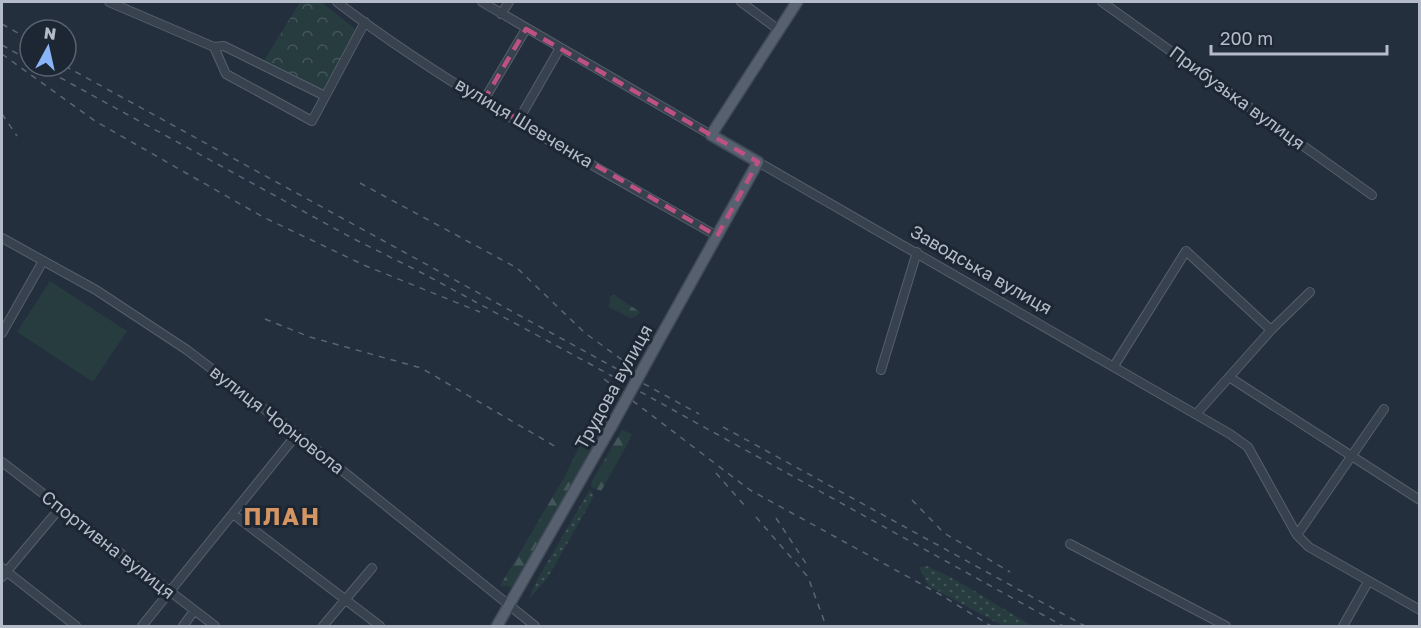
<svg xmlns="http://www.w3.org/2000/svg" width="1421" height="628" font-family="'Golos Text',sans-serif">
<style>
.grass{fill:url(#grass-dots)}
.forest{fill:url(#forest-firs)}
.park{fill:url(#park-crowns)}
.pitch{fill:#263c3f}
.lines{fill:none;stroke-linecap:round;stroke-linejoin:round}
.minor-casing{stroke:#565f6c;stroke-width:10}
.major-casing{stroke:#414a57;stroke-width:13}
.minor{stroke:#38414e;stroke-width:8}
.major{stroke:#56606e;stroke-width:10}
.rail{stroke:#5a6575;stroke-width:1.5;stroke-dasharray:6 6;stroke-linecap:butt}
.major-bridge-casing{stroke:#414a57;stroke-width:13;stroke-linecap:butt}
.major-bridge{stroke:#56606e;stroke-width:10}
.marked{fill:none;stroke:#bd5182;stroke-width:4.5;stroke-dasharray:12 8;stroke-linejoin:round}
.labels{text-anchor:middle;stroke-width:6;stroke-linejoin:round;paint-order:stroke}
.street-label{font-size:18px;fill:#b4bcc9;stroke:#1d2633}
.district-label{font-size:24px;font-weight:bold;letter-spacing:1.5px;fill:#d59563;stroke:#1d2633}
</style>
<defs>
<pattern id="grass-dots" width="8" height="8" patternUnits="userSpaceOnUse" patternTransform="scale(1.5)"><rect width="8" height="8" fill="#263c3f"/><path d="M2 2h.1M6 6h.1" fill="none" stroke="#435659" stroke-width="1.8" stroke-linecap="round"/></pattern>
<pattern id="forest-firs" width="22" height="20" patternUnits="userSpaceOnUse" patternTransform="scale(1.5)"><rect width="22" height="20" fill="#263c3f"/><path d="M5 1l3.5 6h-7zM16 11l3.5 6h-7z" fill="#435659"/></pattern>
<pattern id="park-crowns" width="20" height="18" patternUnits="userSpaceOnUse" patternTransform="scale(1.5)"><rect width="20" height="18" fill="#263c3f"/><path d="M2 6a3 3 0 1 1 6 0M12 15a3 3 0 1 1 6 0" fill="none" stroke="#435659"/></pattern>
</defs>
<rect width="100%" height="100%" fill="#242f3e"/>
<path class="grass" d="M590,489L594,496L547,579L529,599L537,580Z
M927,566C964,582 998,607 1033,626H1003L929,586L919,567Z"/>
<path class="forest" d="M614,295L640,312L637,316L630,318L609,307L610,296Z
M595,414L609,420L512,587L500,586L565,476Z
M622,430L632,434L629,441L604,486L601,491L591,487L592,481Z"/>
<path class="park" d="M300,2H321L359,32L325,96L262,64Z"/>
<path class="pitch" d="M50,281L127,331L93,382L17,332Z"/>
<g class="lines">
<g class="minor-casing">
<path id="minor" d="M109,2L214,47L224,46L325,96
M337,2C455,92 588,162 717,236
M482,2L711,135
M741,2L779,30
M1102,2L1372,195
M501,14L509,2
M214,47L226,74L312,121L365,22
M484,100L526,29
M518,121L560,48
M758,162L1230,434L1248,447L1297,535L1309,547L1420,610
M2,238L96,290L187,350L297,434L535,626
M2,333L43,261
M1114,366L1186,251L1271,330
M881,370L917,252
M1229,377L1420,500
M1197,413L1271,330L1310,292
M2,462L215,626
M233,514L380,626
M1297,535L1384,409
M1070,544L1226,626
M2,568L76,626
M2,577L60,508
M142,626L297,434
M183,626L194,611
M323,626L372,568
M1343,626L1368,582"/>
</g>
<g class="major-casing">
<path id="major" d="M655,347L758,162L711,135L797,2
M497,626L611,427"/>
</g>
<use href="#minor" class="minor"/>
<use href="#major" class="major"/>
<path class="rail" d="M2,24L30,40
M2,45L30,61
M2,54L95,121L263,217L366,266L480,312
M39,66L352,238L424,274L592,365L1063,626
M65,66L699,414
M2,114L17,136
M360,183L517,268L585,333L628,364
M265,319L310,337L421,368L558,448
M604,379L750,490L941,595L991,626
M723,427L1085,626
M716,473L744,505
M912,500L944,533L1010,572
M756,517L808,577L826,626
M776,518L809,568"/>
<g class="major-bridge-casing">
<path id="major-bridge" d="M611,427L655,347"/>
</g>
<use href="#major-bridge" class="major-bridge"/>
</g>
<path class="marked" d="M526,29L758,162L717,236L484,100Z"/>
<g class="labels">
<g class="street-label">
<text transform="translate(1237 98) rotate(36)" y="6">Прибузька вулиця</text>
<text transform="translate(524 123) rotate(31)" y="6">вулиця Шевченка</text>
<text transform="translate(981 270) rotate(30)" y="6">Заводська вулиця</text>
<text transform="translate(614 387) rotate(-61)" y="6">Трудова вулиця</text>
<text transform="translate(277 420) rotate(38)" y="6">вулиця Чорновола</text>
<text transform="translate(108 545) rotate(38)" y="6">Спортивна вулиця</text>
</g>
<g class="district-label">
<text x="282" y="525">ПЛАН</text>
</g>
</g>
<rect width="1421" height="628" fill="none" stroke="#b4bcc9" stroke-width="6"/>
<g transform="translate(48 48) rotate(8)"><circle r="28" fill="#1d2633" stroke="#59626f" stroke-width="1.5"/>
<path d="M0-4.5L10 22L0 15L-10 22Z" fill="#8ab4f8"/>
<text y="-9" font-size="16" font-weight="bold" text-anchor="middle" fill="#b4bcc9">N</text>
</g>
<path d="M1211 45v9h176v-9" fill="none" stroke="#b4bcc9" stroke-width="3"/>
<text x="1220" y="45" font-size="18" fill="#b4bcc9" stroke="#1d2633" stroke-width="4.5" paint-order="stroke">200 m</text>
</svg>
